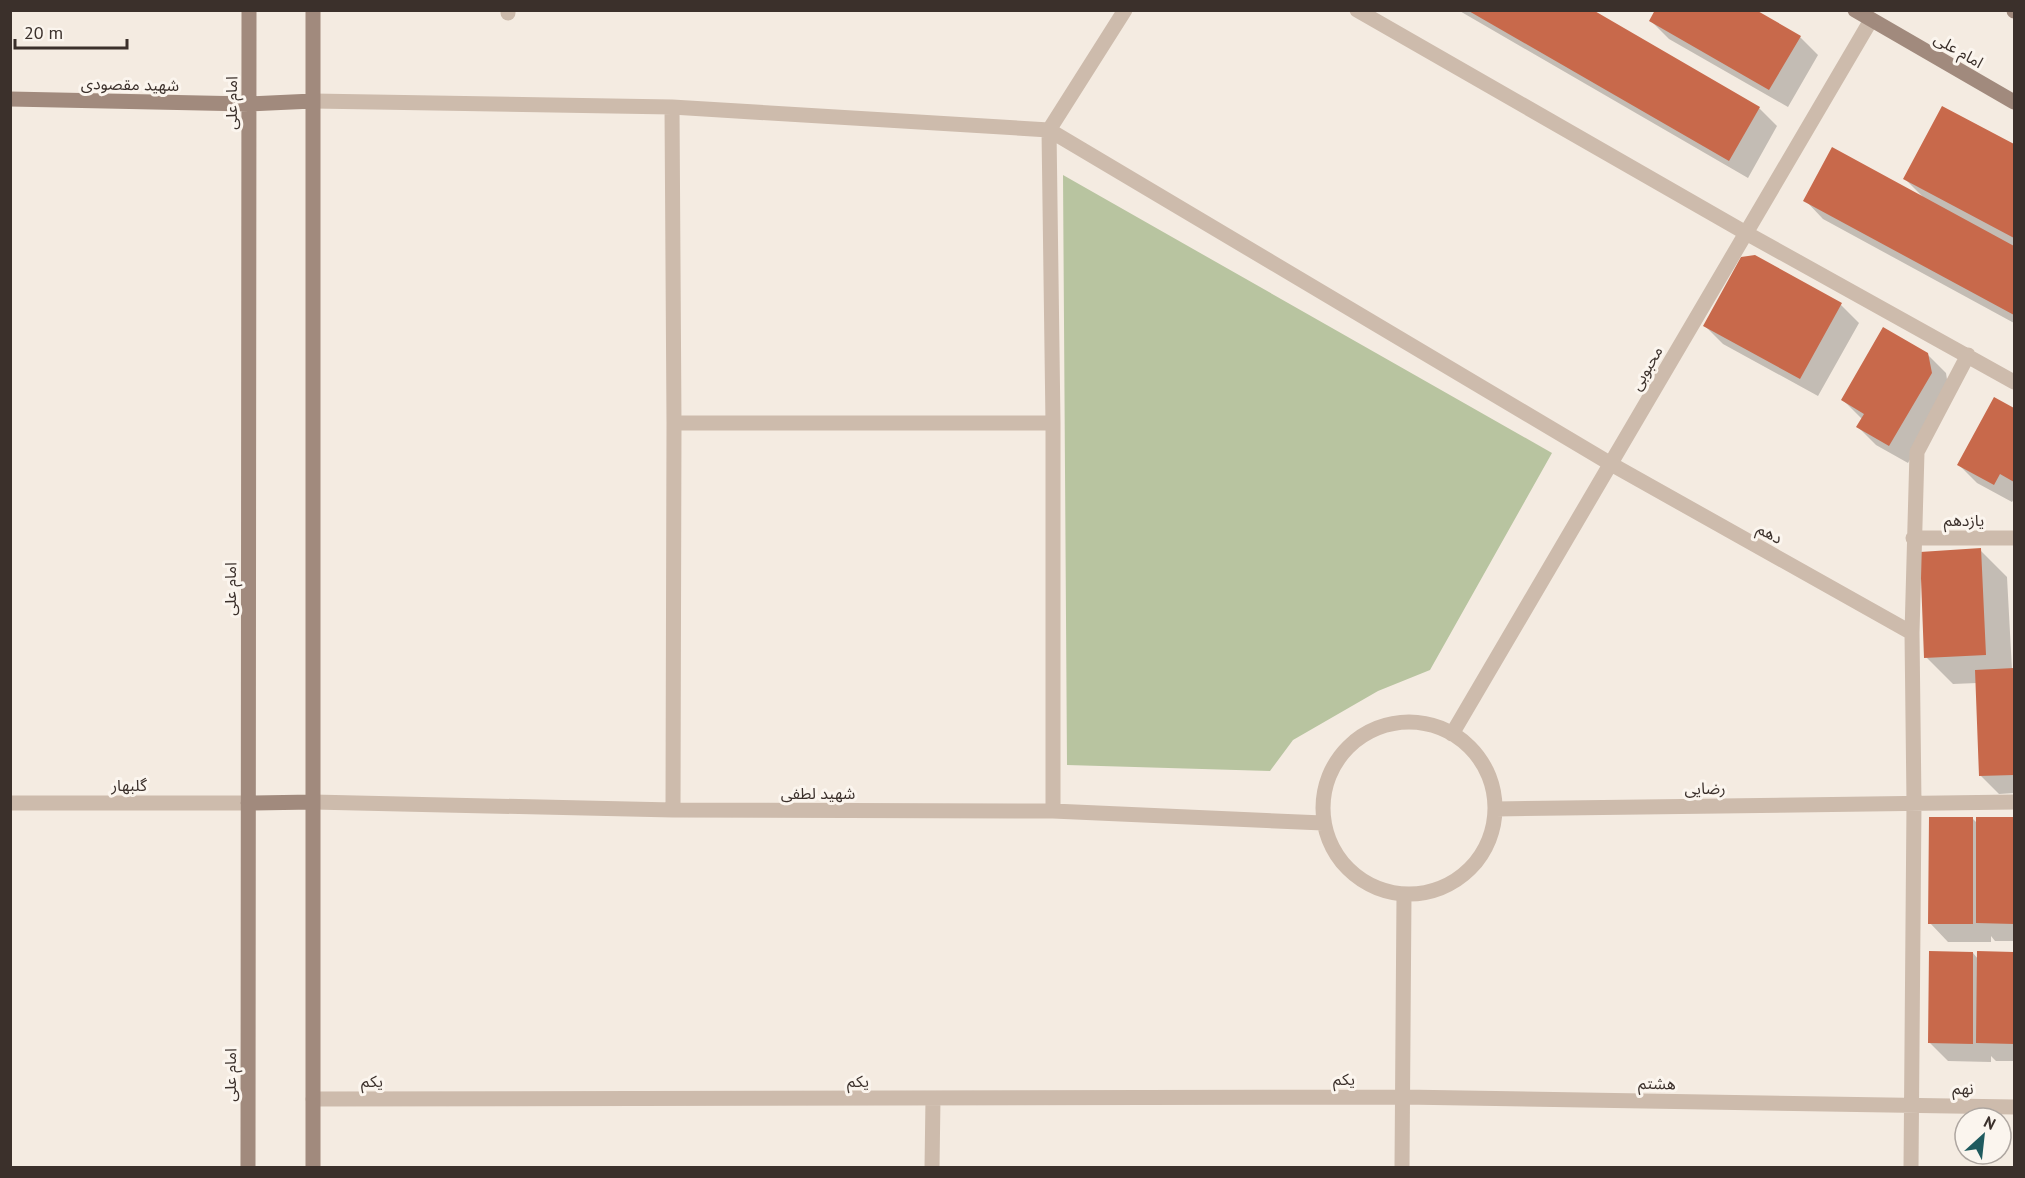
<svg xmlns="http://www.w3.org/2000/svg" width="2025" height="1178" font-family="'PT Sans','Noto Sans Arabic',sans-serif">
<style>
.green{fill:#b8c4a0}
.shadow{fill:#0003}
.building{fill:#c8694b}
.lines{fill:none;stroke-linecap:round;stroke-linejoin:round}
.lane{stroke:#cdbbac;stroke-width:15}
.street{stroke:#cdbbac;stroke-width:15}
.secondary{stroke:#a18a7d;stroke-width:15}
.labels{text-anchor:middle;stroke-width:6;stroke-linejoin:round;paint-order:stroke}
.street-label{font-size:16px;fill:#3b302b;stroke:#fbf5ee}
</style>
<rect width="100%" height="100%" fill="#f4ebe1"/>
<path class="green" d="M1063,175L1552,453L1430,670L1378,691L1293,740L1270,771L1067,765Z"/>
<path class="shadow" d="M1458,10H1590L1759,108L1777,126L1748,178Z
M1651,21L1800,37L1818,55L1788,107L1669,39Z
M1942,108L2014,146V323L1823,219L1805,200L1924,198L1905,179Z
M1841,305L1859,323L1818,396L1723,344L1705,326Z
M1927,354L1946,373L1949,392L1908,463L1876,445L1858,427L1862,419L1843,400Z
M1995,399L2014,410V499L2012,502L1977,483L1959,465Z
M1980,550L2007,577L2012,670H2014V793L1999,794L1981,776L1977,683L1953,684L1926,657Z
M2014,818V941H1995L1991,936V942H1948L1930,923L1973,819L1977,823V819Z
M1973,953L1978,959V953H2014V1061H1996L1991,1056V1062L1948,1061L1930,1043Z"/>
<path class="building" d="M1467,10H1593L1760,107L1729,161Z
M1655,10H1756L1801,36L1769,90L1649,21Z
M1942,106L2014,144V238L1903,179Z
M1832,147L2014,246V315L1803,201Z
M1755,255L1842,303L1800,379L1703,326L1741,257Z
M1883,327L1928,353L1932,373L1889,446L1856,427L1864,414L1841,400Z
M1994,397L2014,408V482L2000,474L1994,485L1957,465Z
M1981,548L1986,655L1924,658L1920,552Z
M2014,668V775L1979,776L1975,670Z
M1929,817H1973V924H1928Z
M1976,817H2014V924L1976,923Z
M1929,951L1973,952V1044L1928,1043Z
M1977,951L2014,952V1044L1976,1043Z"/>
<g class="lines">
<path class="lane" d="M508,13V10"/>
<path class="street" d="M1357,10L1746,233L2014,382
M313,101L672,107L1049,130L1611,464L1912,633
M672,107L674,423L673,810
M674,423H1053
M1913,538H2014
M1323 808a86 86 0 1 1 172 0a86 86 0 1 1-172 0Z
M1452,734L1871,20
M313,802L673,810L1053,811L1323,823
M10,803H248
M1496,809L2014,802
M1053,811V423L1049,130L1125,10
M313,1099L1403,1097L2014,1107
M932,1168L933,1098
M1402,1168L1404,895
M1911,1168L1914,803L1912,633L1917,452L1968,355"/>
<path class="secondary" d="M313,10V1168
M1855,10L2014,102
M2014,10V11
M10,99L249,104L313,101
M248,803L313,802
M248,1168L249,10"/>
</g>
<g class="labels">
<g class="street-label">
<text transform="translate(1959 50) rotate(30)" y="6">امام علی</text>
<text transform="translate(130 84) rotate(1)" y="6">شهید مقصودی</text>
<text transform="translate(231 103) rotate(-90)" y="6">امام علی</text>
<text transform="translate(1646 368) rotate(-60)" y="6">محبوبی</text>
<text x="1964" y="526">یازدهم</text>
<text transform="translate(1770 533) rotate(29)" y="6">دهم</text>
<text transform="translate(230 589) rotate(-90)" y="6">امام علی</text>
<text x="129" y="791">گلبهار</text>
<text transform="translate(1705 788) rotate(-1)" y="6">رضایی</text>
<text x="818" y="799">شهید لطفی</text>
<text transform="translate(230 1075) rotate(-90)" y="6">امام علی</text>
<text x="1344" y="1085">یکم</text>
<text x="372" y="1087">یکم</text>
<text x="858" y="1087">یکم</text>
<text transform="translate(1657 1083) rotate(1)" y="6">هشتم</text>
<text transform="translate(1963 1088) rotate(1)" y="6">نهم</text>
</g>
</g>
<rect width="2025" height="1178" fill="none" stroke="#3b302b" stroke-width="24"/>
<g transform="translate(1983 1136) rotate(27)"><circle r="28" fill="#fbf5ee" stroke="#aea6a0" stroke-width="1.5"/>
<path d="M0-4.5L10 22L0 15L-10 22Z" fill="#1f5a5e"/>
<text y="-9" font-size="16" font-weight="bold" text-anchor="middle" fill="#3b302b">N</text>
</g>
<path d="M15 39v9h112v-9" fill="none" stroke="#3b302b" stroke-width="3"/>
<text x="24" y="39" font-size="18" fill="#3b302b" stroke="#fbf5ee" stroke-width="4.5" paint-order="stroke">20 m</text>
</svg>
